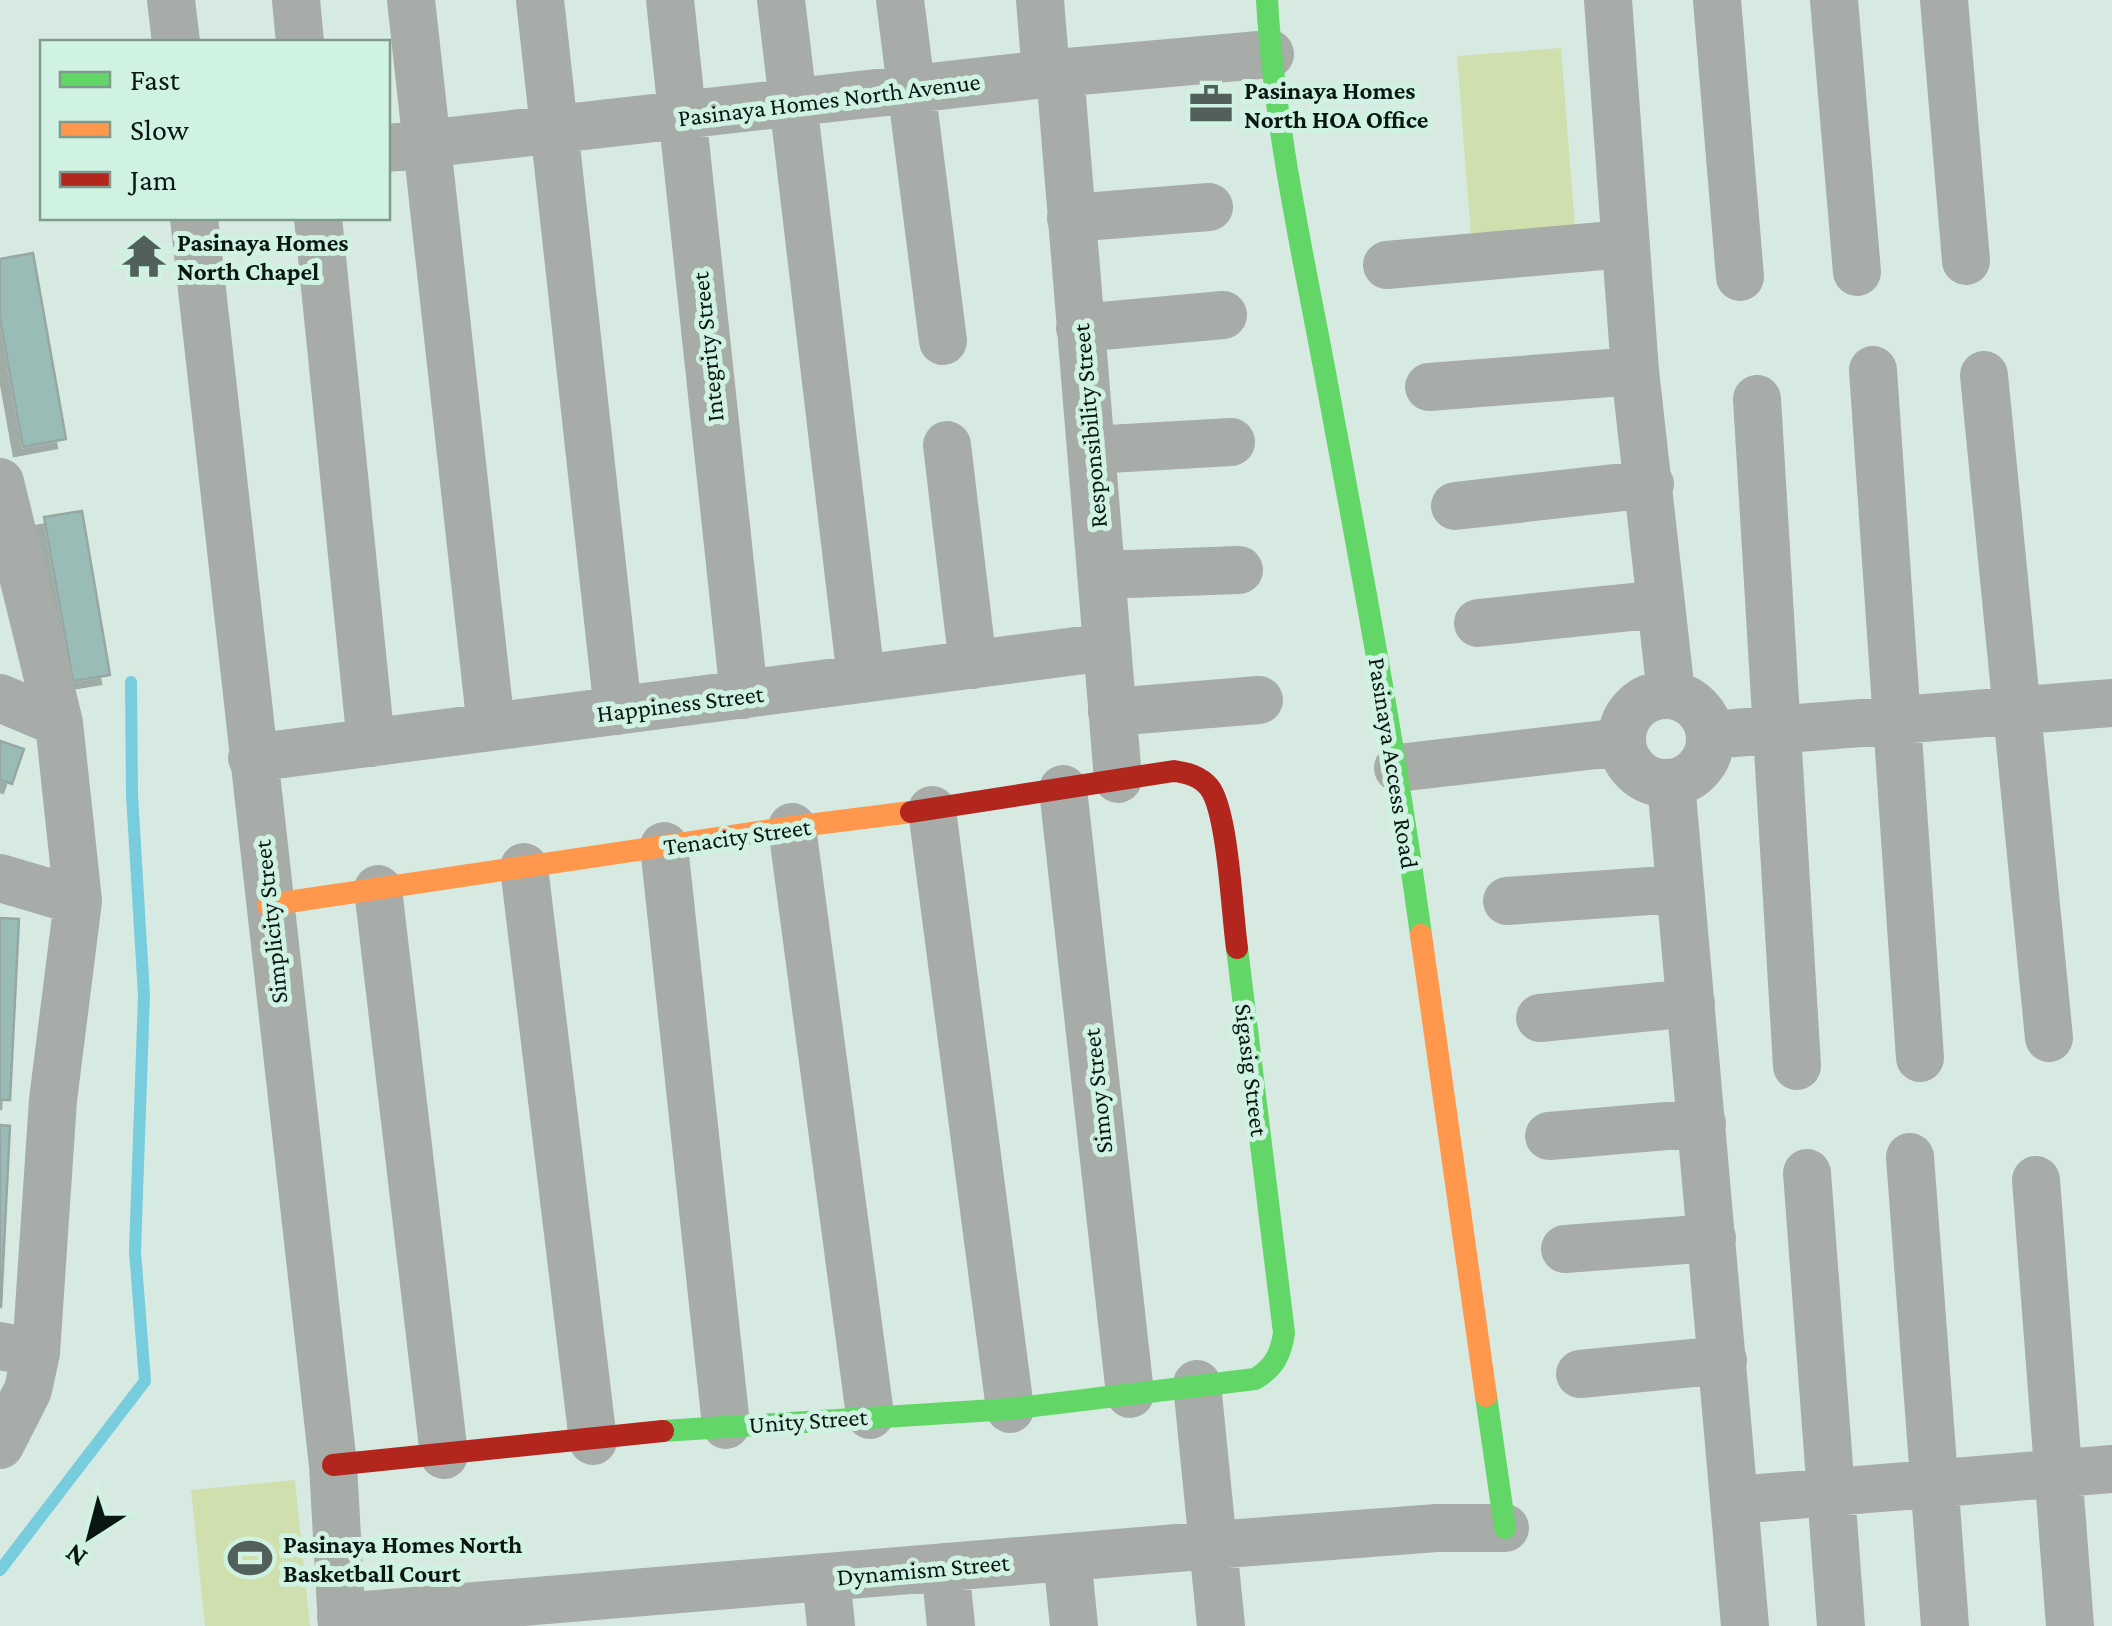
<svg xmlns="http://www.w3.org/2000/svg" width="2112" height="1626" font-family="'Crimson Pro',serif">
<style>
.green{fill:#d0dfae}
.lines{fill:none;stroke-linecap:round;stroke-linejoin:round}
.stream{stroke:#77cdde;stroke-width:12}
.building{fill:#9abcb7;stroke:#97a7a3;stroke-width:2.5;filter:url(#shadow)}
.street{stroke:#a7aca8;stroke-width:48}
.fast{stroke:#63d668;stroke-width:22}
.slow{stroke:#ff974d;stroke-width:22}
.jam{stroke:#b3261e;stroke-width:22}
.labels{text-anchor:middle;stroke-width:10;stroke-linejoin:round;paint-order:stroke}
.poi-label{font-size:25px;font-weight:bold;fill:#091611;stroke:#cff2e2;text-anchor:start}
.street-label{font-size:25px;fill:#091611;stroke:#cff2e2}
</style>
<defs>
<filter id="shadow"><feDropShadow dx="-9" dy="9" stdDeviation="0" flood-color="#0004"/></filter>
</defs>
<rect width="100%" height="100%" fill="#d7eae1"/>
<path class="green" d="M1561,48L1575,227L1471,235L1457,56Z
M295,1480L310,1626H205L191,1490Z"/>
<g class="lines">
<path class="stream" d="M0,1570L145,1381L135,1251L144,996L132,795L131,682"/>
</g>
<path class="building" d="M33,253L66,439L23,447L0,319V259Z
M82,511L110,675L73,681L44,517Z
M0,741L24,749L12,784L0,780Z
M0,918L19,919L10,1100H0Z
M0,1125L10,1126L1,1307H0Z"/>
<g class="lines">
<path class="street" d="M171,0L176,42
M296,0L300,42
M411,0L491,727
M540,0L618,711
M670,0L744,695
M781,0L861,678
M900,0L943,341
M1040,0L1046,74
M1608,0L1635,371L1671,694
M1717,0L1740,277
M1834,0L1857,272
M1944,0L1966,261
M1060,73L1118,779
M388,148L1046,74L1270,54
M194,218L333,1465L342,1626
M318,218L371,743
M1071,218L1209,207
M1387,265L1624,244
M1080,328L1223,315
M1873,370L1920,1058
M1984,375L2049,1038
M1429,387L1635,371
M1757,399L1797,1066
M947,445L973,665
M1091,450L1231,442
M0,482L59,723L78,901L53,1100L36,1353L0,1346
M1455,506L1650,484
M1101,575L1239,570
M1478,623L1661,604
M1622 739a44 44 0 1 1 88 0a44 44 0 1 1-88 0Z
M0,698L59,723
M1112,712L1259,700
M1710,735L2112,703
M252,758L1107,647
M1398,768L1622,742
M1671,783L1745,1626
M1063,789L1130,1394
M932,810L1010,1409
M792,827L870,1415
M664,846L726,1425
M524,867L593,1441
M0,878L78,901
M378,889L444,1455
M1507,901L1679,889
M1540,1018L1691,1003
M1549,1136L1702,1123
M1910,1157L1945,1626
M1807,1173L1841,1626
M2036,1180L2070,1626
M1565,1249L1712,1238
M1580,1374L1723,1360
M1197,1384L1221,1626
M0,1445L28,1390L36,1353
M1735,1500L2112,1469
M1067,1557L1074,1626
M945,1567L951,1626
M826,1577L831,1626
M341,1617L1213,1545L1437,1528H1505"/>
<path class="fast" d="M1267,0C1274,123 1301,246 1324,367C1359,556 1395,744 1421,935
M1486,1396L1505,1528
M663,1431L1010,1409L1255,1379C1274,1368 1281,1354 1284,1333L1237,948"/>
<path class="slow" d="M268,905L792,827L911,812
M1421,935L1486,1396"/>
<path class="jam" d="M911,812L1174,771C1187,773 1200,776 1209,787C1228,810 1232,914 1237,948
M333,1465L663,1431"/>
</g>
<defs>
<g id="office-bare" transform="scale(3.45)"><path d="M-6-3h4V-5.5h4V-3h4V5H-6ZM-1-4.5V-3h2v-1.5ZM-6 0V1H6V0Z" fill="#51605a" stroke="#cff2e2" stroke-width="2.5" paint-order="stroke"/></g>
<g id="temple-bare" transform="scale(3.45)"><path d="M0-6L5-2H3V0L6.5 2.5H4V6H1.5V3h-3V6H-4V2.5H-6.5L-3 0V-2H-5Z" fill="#51605a" stroke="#cff2e2" stroke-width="2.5" paint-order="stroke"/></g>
<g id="stadium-bare" transform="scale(3.45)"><path d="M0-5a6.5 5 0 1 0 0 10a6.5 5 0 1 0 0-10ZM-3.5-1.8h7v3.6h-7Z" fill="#51605a" stroke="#cff2e2" stroke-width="2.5" paint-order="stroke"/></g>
</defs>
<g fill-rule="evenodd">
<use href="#office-bare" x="1211" y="104"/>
<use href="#temple-bare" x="144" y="256"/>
<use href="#stadium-bare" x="250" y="1558"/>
</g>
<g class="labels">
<g class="poi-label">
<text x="1244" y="99">Pasinaya Homes<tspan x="1244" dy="29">North HOA Office</tspan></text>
<text x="177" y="251">Pasinaya Homes<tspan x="177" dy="29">North Chapel</tspan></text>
<text x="283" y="1553">Pasinaya Homes North<tspan x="283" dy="29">Basketball Court</tspan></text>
</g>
<g class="street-label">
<text transform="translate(829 99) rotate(-7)" y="9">Pasinaya Homes North Avenue</text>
<text transform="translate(707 347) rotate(-96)" y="9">Integrity Street</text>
<text transform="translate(1089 426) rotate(-95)" y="9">Responsibility Street</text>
<text transform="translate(680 703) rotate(-7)" y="9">Happiness Street</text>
<text transform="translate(1394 763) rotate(81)" y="9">Pasinaya Access Road</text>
<text transform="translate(737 836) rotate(-8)" y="9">Tenacity Street</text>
<text transform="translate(270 922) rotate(-96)" y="9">Simplicity Street</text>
<text transform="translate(1252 1070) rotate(83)" y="9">Sigasig Street</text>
<text transform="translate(1097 1091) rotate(-96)" y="9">Simoy Street</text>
<text transform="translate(808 1420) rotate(-4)" y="9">Unity Street</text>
<text transform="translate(923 1569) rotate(-5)" y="9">Dynamism Street</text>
</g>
</g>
<rect x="40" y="40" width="350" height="180" fill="#cff2e2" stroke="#809a8e" stroke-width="2.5"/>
<rect x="60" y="72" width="50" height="15" fill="#63d668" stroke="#809a8e" stroke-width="2.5"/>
<text x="130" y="90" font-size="30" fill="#091611">Fast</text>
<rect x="60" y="122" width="50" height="15" fill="#ff974d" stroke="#809a8e" stroke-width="2.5"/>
<text x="130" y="140" font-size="30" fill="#091611">Slow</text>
<rect x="60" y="172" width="50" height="15" fill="#b3261e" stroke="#809a8e" stroke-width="2.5"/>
<text x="130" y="190" font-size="30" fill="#091611">Jam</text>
<g transform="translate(90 1536) rotate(216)" stroke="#cff2e2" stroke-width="8" paint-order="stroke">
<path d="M0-8L18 38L0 25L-18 38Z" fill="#091611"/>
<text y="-15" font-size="28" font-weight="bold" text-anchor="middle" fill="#091611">N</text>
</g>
</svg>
